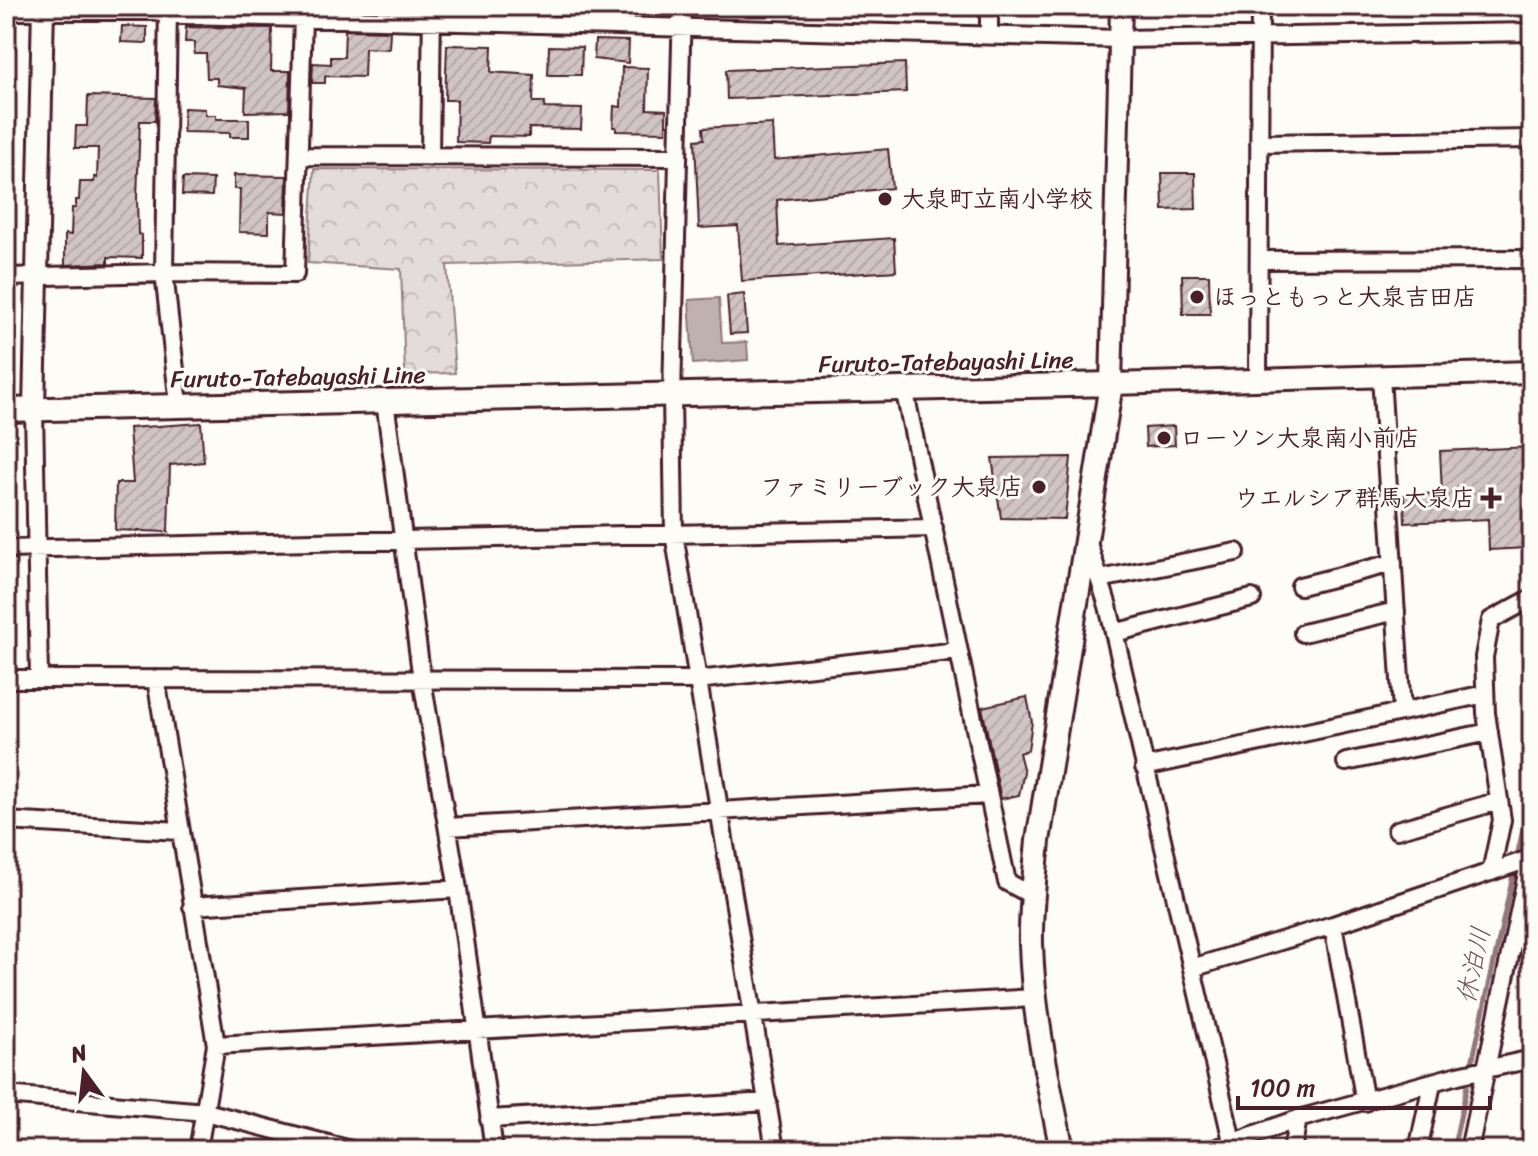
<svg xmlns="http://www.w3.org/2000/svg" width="1538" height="1156" font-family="Sriracha,'Klee One',sans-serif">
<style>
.park{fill:url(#park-crowns);stroke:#967e82;stroke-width:2}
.water{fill:#c0b1b1;stroke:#91777b;stroke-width:2}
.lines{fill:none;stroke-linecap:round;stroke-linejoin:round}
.stream{stroke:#91777b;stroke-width:5}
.building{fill:url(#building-hatch);stroke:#4a1f2b;stroke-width:2}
.minor-casing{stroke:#4a1f2b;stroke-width:22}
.tertiary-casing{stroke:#4a1f2b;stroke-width:26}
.secondary-casing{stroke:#4a1f2b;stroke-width:28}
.minor{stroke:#fdfcf7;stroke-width:16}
.tertiary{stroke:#fdfcf7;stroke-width:20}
.secondary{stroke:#fdfcf7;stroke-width:22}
.poi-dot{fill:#4a1f2b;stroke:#fdfcf7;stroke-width:3}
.labels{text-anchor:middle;stroke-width:6;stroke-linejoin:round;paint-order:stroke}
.poi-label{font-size:24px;font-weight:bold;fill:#4a1f2b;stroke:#fdfcf7;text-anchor:start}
.street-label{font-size:24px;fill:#4a1f2b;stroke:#fdfcf7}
.water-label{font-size:26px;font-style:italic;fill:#73525a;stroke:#fdfcf7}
</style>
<defs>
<pattern id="park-crowns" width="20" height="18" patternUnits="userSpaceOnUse" patternTransform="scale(2)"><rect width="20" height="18" fill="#e3dcda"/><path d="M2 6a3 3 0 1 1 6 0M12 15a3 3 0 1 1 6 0" fill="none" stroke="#c4bcbb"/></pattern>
<pattern id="building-hatch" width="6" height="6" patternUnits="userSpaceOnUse" patternTransform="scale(2)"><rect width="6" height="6" fill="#d0c5c4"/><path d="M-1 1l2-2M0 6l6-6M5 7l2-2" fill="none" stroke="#b4a9a9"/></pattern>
</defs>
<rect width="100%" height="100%" fill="#fdfcf7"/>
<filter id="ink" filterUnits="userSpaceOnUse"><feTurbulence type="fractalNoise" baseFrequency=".0125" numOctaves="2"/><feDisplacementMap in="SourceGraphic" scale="16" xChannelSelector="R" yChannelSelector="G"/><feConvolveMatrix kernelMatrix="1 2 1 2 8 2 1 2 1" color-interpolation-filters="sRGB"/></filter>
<g filter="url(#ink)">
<path class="park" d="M314,169L660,170L663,259L447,265L455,373L405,374L401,269L308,263Z"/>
<path class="water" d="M719,298L722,343L747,342L748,360L693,364L689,300Z"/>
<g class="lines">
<path class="stream" d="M1453,1150L1532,788"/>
</g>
<path class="building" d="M122,26L147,27V43L121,42Z
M186,27L272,28L271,71H290L289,111L245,112L246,88L217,85V78H207L206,54H194L195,42H185Z
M345,30L390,31L389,49L365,48L364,77L325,76V83H312L313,63L331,64V57H344Z
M595,40L629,41L628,63L594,59Z
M447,45L492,46L491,72L534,75L533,102H545L544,108L582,109L581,129L529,128V137L489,136L488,143L456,142L457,100H445Z
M549,46L582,47L581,75H548Z
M905,63L906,92L727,99L726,70Z
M622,67L648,68L647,109L666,110V132L616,131V127H613L614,106L621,107Z
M88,96L156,98L155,121H140L137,198L138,234L142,235V258L108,257V263L65,265V234L71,235L72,208H76V200H79L80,182H94V177L97,178L98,148H75L76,126H87Z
M184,108L205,109V115H216V119H249V137H230V133L183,132Z
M772,124L774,160L888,149L892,188L777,200L779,246L894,238L896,271L742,281L738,226L699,228L695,140L704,139L703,128Z
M1162,173H1195L1196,209L1163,210Z
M234,175L287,176L286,213L269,212V233L239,232L240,189H234Z
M183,178L213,179L212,196L182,195Z
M1182,275H1209L1210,314H1183Z
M744,294L747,333L730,334L727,296Z
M201,423L204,462L170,465L168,532L115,530L116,483H133L129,428Z
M1174,426L1175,445L1146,447L1145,428Z
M1532,447V538H1527V548L1489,550L1488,519L1405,523L1404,495L1442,493L1440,451Z
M1071,457L1065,519L1001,518L992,458Z
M1027,697L1032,722L1028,750L1019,753L1024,772L1019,795L1001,799L982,707Z"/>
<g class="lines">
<g class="minor-casing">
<path id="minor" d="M168,6L164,273L179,405
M682,6L672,394L674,534L775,1150
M6,11H155L184,15L1121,39L1532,32
M989,34V6
M1259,143L1532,139
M300,156L677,157
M430,157L432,6
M1259,260L1532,259
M6,277L164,273L295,274L303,17
M1381,376L1402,712
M1258,380L1260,6
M904,388L1007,882L1033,896
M385,401L422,680L458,889L494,1150
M34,409L39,679
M1087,540L1108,606L1232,1141
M6,549L934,528
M1100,579L1236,552
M1300,586L1393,563
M1114,633L1252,598
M1303,633L1396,611
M6,679L697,680L958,651
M156,679L216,1045L198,1150
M1346,762L1489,732
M1144,767L1485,694
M6,821L180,831
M448,827L988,795
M1397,830L1499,801
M1491,872L1502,820L1486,713L1484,657L1491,620L1532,598
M192,906L458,889
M1333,925L1365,1102
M1192,968L1333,925L1532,858
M216,1045L1035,998
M6,1095L206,1112L351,1150
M489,1119L768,1102
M1211,1150L1298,1119L1458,1075L1532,1059
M1292,1150L1298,1119
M1418,1150L1432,1084
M1469,1150L1532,850"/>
</g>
<g class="tertiary-casing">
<path id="tertiary" d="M1121,6L1111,384L1532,372
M34,409L43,6"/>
</g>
<g class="secondary-casing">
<path id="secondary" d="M6,410L1111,384L1038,841C1035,875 1030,910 1031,944C1033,1014 1048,1082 1062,1150"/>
</g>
<use href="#minor" class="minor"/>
<use href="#tertiary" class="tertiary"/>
<use href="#secondary" class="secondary"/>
</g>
</g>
<g class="poi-dot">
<circle cx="885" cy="199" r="8"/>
<circle cx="1197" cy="297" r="8"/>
<circle cx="1164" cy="438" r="8"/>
<circle cx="1039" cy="487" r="8"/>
<path d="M1487 486h8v8h8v8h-8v8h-8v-8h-8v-8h8z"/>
</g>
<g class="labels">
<g class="poi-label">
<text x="901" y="207">大泉町立南小学校</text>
<text x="1213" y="305">ほっともっと大泉吉田店</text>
<text x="1180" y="446">ローソン大泉南小前店</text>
<text x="1023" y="495" text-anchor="end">ファミリーブック大泉店</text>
<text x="1475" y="506" text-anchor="end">ウエルシア群馬大泉店</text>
</g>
<g class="street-label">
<text transform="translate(946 362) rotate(-1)" y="8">Furuto-Tatebayashi Line</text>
<text transform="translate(298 377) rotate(-1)" y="8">Furuto-Tatebayashi Line</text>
</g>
<g class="water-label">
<text transform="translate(1473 965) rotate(-78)" y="9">休泊川</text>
</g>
</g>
<rect width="1538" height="1156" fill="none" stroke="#fdfcf7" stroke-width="32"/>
<rect x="16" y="16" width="1506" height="1124" fill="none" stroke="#4a1f2b" stroke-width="3" filter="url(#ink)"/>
<g transform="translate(84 1072) rotate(345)" stroke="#fdfcf7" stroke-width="6" paint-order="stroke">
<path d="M0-6L14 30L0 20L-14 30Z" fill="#4a1f2b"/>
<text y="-12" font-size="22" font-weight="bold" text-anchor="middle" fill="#4a1f2b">N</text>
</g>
<path d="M1238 1096v12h252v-12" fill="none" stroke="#4a1f2b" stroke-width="4"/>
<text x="1250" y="1096" font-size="24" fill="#4a1f2b" stroke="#fdfcf7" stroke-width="6" paint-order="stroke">100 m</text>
</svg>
